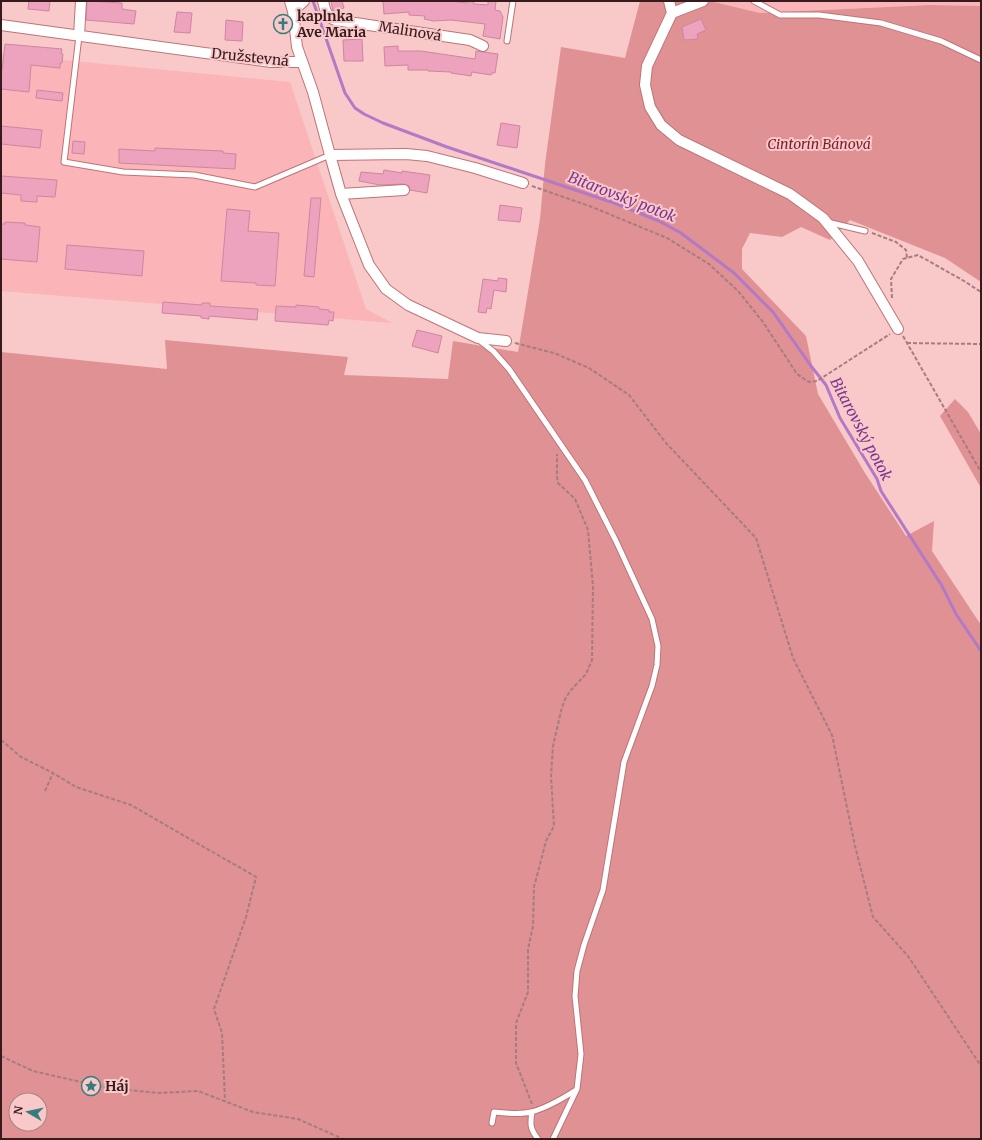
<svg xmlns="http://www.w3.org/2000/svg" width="982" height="1140" font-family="Merriweather,serif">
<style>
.built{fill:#fbb4b7}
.green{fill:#e09194;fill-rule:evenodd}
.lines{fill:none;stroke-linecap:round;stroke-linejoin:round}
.stream{stroke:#b279c7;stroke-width:3}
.building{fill:#eda2bd;stroke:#ce86a0}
.lane-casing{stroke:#be7477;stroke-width:7}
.street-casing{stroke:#be7477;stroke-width:12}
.path{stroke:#a67d7f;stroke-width:2;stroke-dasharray:4 2;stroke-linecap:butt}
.lane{stroke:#fff;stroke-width:5}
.street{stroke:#fff;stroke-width:10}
.labels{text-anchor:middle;stroke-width:4;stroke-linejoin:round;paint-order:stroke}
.poi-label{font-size:14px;font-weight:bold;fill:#371a1c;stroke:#f9c8c9;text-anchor:start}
.street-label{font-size:14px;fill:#371a1c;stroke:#f9c8c9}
.park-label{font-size:14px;font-style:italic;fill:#791d2c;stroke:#f9c8c9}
.water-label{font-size:15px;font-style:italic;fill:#793391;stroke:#f9c8c9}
</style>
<rect width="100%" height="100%" fill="#f9c8c9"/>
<path class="built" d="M710,1H981V6L929,5L760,13Z
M1,54L290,82L366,309L392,323L1,291Z"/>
<path class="green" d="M640,1H710L760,13L929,5L981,6V282L945,258L850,220L830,240L801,227L782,237L750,233L742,249V269L806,336L818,394L865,473L906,536L934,521L932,551L981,625V1139H1V352L167,369L165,340L348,357L344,375L448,379L453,341L518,352L540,219L545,164L561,47L625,58ZM16,1100H40V1124H16Z
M955,399L968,412L981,434V488L940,416Z"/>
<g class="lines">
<path class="stream" d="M313,1L345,93L355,108L364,114L383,123L447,147L614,203L659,221L681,233L734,273L773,312L811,366L826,385L840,418L877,479L881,491L942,586L956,614L981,651"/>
</g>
<path class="building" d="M29,1H50L49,11L28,9Z
M87,1L122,3V9L136,11L134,24L86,20Z
M331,1H342L344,8L333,11Z
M383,1H451L467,3L469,1H473L474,4L488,5V1H496L495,10L500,11L503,17L500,39L483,36L485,24L451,20L433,21L424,19L425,16L409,15V12L384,14Z
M177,12L192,13L190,33L174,32Z
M701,19L706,30L697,34L698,39L684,40L682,27Z
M226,20L243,22L242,41L225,40Z
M362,39L363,61H344L343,40Z
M5,44L62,49L61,54H63L62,63H60V68L31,65L29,92L1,89V70H2Z
M398,46V51H421L475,59L476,51L498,54L495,73H492L491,75L472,72L471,76L451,73V72L428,71V70H408V65L385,66L384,47Z
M37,90L63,93L62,101L36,98Z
M501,123L520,126L517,148L497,145Z
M1,126L42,130L40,148L1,144Z
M73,141L85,142L84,154L72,153Z
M155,148L223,151V153L236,154L235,169L119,163V149L155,151Z
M384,170L402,173V171L430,175L427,193L410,190L409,186L404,184L380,185L359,181L361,172L383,174Z
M1,176L57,180L55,197L37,196V202L21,201V195L1,193Z
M311,198H321L314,277L304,276Z
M500,205L522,208L520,222L498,220Z
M227,209L250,211L248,231L279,233L275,286L256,285V283L221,281Z
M5,222L25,223V225L40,227L37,262L1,259V224H5Z
M67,245L144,251L142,276L65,269Z
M498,278L507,279L506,292L494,290L491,309L487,308L486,313L478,312L483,279L498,281Z
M163,302L202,305V303H210V306L258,309L257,320L209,316V319L201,318V316L162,313Z
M296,305L319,307V309L329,310V312H334L333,321L329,320L328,325L275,321L276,306L296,307Z
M417,330L442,336L438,353L412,346Z"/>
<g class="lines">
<g class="lane-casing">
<path id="lane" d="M754,1L780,15H819L881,23L941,41L981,60
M79,36L64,162L123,172L194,175L255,187L330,155
M507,41L513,1
M827,222L865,231
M479,340L493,351L509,369L585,480L616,541L652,619L658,646L657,665L652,686L624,762L603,890L584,945L577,971L575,996L581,1054L577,1089L553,1139
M532,1112C530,1124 530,1129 538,1139
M492,1123L494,1112C506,1113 519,1115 531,1112C547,1108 562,1099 576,1090"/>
</g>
<g class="street-casing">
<path id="street" d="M290,1L293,11L297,47L313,92L330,155L406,154L427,156L475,168L523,183
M323,1C325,10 326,16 335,20L470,40L483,46
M669,1L672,13L647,66L645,85L650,107L661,125L679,140L790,194L823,218L858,261L898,329
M293,11L304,1
M672,13L703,1
M1,25L271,62H302
M79,36L81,1
M330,155L341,194L369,265L386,289L408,305L478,338L506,341
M341,194L404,190"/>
</g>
<path class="path" d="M532,186L592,207L667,238L709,264L738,291L763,322L797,374L809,382L817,381L890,334
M872,233L896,242L906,250L907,258
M892,298L891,279L903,259L918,255L964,281L981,292
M903,336L981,472
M515,343L554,353L589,368L629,395L666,443L756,538L793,658L832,735L855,846L873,917L908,956L981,1066
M907,343L981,344
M1,740L21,757L53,773L76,787L131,805L256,877L246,917L214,1009L222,1033L225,1101
M45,791L53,773
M1,1056L33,1071L107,1088L159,1093L198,1091L253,1112L298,1119L343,1139
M532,1104L516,1063V1023L528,992V949L533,926L534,887L546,841L554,826L551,776L553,746L561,711L565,699L571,690L586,674L592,660L593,586L588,530L575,499L558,483L557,477V454"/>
<use href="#lane" class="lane"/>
<use href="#street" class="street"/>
</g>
<defs>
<g id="church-ring" transform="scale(1)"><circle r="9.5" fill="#f9c8c9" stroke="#337d7e" stroke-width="1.5"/><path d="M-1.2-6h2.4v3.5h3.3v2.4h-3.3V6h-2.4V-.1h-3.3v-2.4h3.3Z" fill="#337d7e"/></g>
<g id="sight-ring" transform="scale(1)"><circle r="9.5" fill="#f9c8c9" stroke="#337d7e" stroke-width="1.5"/><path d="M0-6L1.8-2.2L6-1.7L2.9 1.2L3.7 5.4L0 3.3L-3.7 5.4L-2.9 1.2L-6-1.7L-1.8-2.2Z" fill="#337d7e"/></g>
</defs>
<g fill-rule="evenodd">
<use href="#church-ring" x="283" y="24"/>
<use href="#sight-ring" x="91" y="1086"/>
</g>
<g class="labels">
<g class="poi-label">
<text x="297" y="21">kaplnka<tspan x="297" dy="16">Ave Maria</tspan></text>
<text x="105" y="1091">Háj</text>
</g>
<g class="street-label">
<text transform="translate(410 31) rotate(9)" y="5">Malinová</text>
<text transform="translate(250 57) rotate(6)" y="5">Družstevná</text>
</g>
<g class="park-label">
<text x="819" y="149">Cintorín Bánová</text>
</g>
<g class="water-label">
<text transform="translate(622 197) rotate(21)" y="5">Bitarovský potok</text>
<text transform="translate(861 429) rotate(62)" y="5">Bitarovský potok</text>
</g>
</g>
<rect width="982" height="1140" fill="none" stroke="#371a1c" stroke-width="4"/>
<g transform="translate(28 1112) rotate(279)"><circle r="19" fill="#f9c8c9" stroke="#ab8284"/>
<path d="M0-3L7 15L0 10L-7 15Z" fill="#337d7e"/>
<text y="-6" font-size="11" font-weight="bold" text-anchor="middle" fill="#371a1c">N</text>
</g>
</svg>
